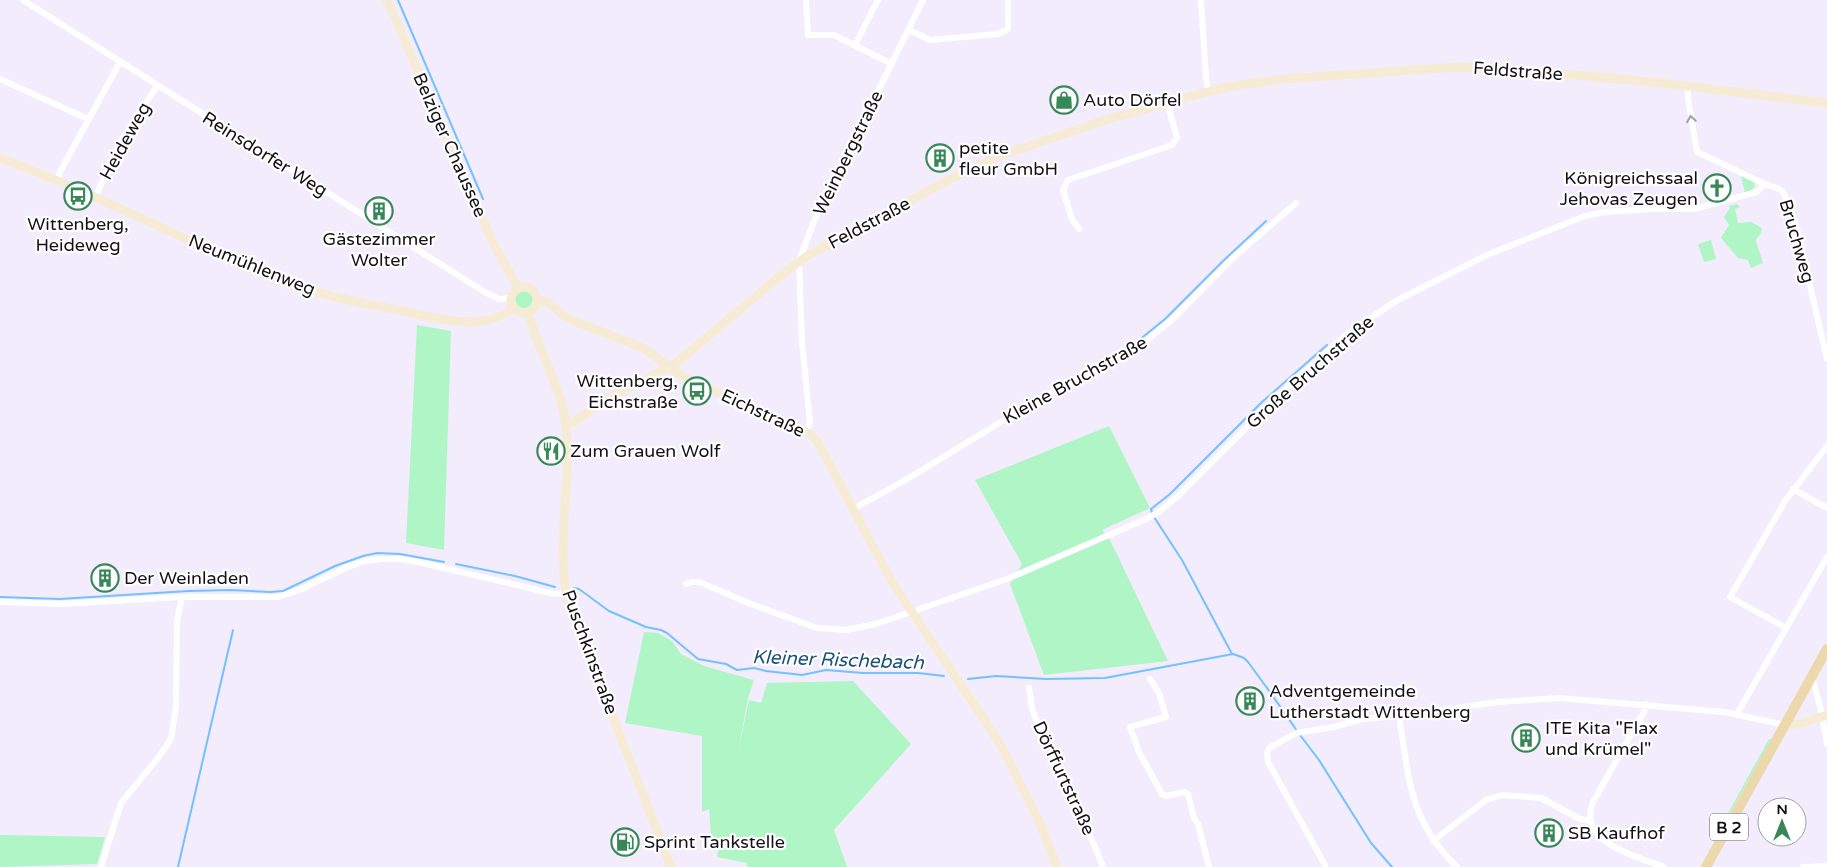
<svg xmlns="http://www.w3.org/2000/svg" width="1827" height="867" font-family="'Varela Round',sans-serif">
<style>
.green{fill:#aff5c6}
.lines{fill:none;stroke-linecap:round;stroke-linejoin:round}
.stream{stroke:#73c1ff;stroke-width:2}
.street{stroke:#fff;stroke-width:6}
.secondary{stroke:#f6ecd6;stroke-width:9}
.primary{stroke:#ecd8ad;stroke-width:10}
.oneway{stroke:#a1a0a2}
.labels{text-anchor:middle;stroke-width:4.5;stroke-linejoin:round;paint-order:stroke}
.shield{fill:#fff;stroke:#5a585d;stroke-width:1}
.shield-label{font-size:16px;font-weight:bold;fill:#131117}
.street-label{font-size:18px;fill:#131117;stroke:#fff}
.poi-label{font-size:18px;fill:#131117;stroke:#fff;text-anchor:start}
.water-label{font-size:19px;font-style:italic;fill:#1a527b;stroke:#fff}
</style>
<rect width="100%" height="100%" fill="#f3ecfd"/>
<path class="green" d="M1741,176C1747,178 1754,179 1755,186L1750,192L1745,193Z
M1737,204L1740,207L1735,209L1738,223L1751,222L1762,228L1760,235L1757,238L1756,241L1763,263L1751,268L1748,260L1738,258L1721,238L1729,225L1724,217L1730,208L1729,206Z
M1711,240L1716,259L1704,262L1698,244Z
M515 299a9 9 0 1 1 18 0a9 9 0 1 1-18 0Z
M417,325L451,331L444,550L406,543Z
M1109,426L1150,508L1102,530L1110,540L1168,661L1044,675L1010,584L1022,564L975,480Z
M644,632L658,633L672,641L681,654L704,666L754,680L748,698L738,752L749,700L761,703L767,683L853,681L911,744L834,830L847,867H747V863L717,857L719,844L712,846L709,809L702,812V736L625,723Z
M1769,739L1771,740L1723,825L1722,824Z
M0,835L105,837L97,864L0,867Z"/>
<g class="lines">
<path class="stream" d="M398,0L483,199
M1133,345L1165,319L1223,261L1266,221
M1152,513L1151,509L1170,494L1262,402L1327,345
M1154,517L1182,560L1232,654
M456,564L515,576L555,587
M574,588L579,589L609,611L646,627L661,630L667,633L698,659L726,664L737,670L754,668L766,671L802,675L826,670L863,673H918L944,676
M0,597L60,599L188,591L231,590L270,592L283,591L335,566L363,556L377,553L400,554L444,562
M968,679L996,676L1046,679L1105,678L1233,654L1244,658L1248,662C1265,685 1281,707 1297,731
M1300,735L1319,760L1371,843L1392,867
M178,867L233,630"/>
<path class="street" d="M23,0L483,291L499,299L510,298
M806,0L808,35H834L892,64
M1201,0L1206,78L1208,91
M909,30L930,40L998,34L1006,30L1008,28V0
M855,45L878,0
M0,79L88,119
M1688,86V98L1697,152L1765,184L1779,189L1784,193L1796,225L1827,359
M56,181L61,170L120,62
M95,198L119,144L157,86
M1079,229L1072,219L1063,190L1068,180L1172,145L1177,137L1167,103
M806,432L810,422L802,342L799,261L814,221L923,0
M1793,489L1827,508
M853,509L909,478L1037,400L1140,346L1174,318L1233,258L1296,203
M686,584L692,582H699L751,604L817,628L846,630L876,624L1007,579L1146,519L1159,512L1180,494L1277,397L1348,333L1396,301L1489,254L1585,216L1605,212L1651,209H1694L1757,192L1765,184
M0,602L62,604L182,597H278L302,589L345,568L365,561L380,559H401L423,563L546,592L554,594L566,593
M1786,628L1730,597L1785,501L1827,446
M1812,677L1821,710L1827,744
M1150,679L1159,693L1166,717L1130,727L1139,752L1162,794L1166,796L1184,792L1188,794L1194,818L1198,824L1209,867
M1029,688L1032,709L1042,735L1048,739L1060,775L1096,849L1103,867
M1646,704L1644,712L1593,802C1577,843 1636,856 1664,867
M1737,714L1827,557
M1399,716C1409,778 1409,821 1457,867
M1433,841L1486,800L1502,795L1541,798L1580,819L1590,821
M101,867L121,803L158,758L171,739L176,706L177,621L182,597
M1326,867L1268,762L1267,753L1269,748L1296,733L1334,727L1363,719L1399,716L1498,702L1559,698L1724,712L1785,725
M1803,867L1827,866"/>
<path class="secondary" d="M387,0L494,245L518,288
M0,158C57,179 113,205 167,230C206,248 245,268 286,283C325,296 366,304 407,312C441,319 483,332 513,308
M511 300a13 13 0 1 1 26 0a13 13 0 1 1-26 0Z
M537,300L547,302L567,318L643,348L682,376L800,429L810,434L817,441L892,582L1001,745L1039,821L1057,867
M528,313C538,351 561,385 566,425C572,482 556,542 567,598L671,867
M565,424L574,422L607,399L675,364L790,268L809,255L960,174L1002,155L1105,120L1214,90L1233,86L1283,79L1459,67L1509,69L1652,82L1827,103
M1785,725L1798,724L1827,715"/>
<path class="primary" d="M1706,867L1827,649"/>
</g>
<defs><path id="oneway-chevron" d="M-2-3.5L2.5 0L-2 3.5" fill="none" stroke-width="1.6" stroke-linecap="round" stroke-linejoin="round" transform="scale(1.25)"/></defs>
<use class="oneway" href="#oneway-chevron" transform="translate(1691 119) rotate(-99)"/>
<defs>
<g id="shop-ring" transform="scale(1.4375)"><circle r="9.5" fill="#fff" stroke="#378758" stroke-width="1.5"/><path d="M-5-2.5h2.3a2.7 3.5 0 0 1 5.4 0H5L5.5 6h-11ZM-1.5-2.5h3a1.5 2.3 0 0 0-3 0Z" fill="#378758"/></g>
<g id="building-ring" transform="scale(1.4375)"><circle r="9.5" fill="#fff" stroke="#378758" stroke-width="1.5"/><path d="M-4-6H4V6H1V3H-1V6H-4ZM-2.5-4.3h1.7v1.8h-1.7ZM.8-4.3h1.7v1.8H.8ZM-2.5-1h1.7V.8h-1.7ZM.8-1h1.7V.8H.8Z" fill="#378758"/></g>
<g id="church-ring" transform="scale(1.4375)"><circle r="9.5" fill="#fff" stroke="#378758" stroke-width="1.5"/><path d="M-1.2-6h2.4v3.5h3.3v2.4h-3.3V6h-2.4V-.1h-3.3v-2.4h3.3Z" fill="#378758"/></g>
<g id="bus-ring" transform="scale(1.4375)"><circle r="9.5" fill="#fff" stroke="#378758" stroke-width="1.5"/><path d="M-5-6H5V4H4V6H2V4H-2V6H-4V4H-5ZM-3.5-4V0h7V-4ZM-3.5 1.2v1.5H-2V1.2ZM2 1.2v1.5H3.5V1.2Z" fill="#378758"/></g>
<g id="restaurant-ring" transform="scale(1.4375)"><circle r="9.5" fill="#fff" stroke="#378758" stroke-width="1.5"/><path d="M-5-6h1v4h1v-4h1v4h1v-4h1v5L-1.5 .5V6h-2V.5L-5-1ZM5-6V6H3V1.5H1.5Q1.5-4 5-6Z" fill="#378758"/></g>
<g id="fuel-ring" transform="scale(1.4375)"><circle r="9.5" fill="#fff" stroke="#378758" stroke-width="1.5"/><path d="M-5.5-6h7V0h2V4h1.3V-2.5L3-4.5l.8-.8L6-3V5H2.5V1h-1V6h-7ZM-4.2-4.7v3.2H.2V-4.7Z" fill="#378758"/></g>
</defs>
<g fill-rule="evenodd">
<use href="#shop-ring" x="1064" y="100"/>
<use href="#building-ring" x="940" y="158"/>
<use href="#church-ring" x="1717" y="188"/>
<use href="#bus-ring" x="78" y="196"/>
<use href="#building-ring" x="379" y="211"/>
<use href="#bus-ring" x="697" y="391"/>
<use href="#restaurant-ring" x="551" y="451"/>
<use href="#building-ring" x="105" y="578"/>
<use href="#building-ring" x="1250" y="701"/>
<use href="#building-ring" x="1526" y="738"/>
<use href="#building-ring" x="1549" y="833"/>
<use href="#fuel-ring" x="625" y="842"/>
</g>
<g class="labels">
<rect class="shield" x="1710" y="813.5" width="38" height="27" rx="4"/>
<g class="shield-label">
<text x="1729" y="833">B 2</text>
</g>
<g class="street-label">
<text transform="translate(1518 71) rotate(4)" y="6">Feldstraße</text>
<text transform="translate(125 141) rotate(-61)" y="6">Heideweg</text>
<text transform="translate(450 145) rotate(66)" y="6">Belziger Chaussee</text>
<text transform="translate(848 153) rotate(-64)" y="6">Weinbergstraße</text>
<text transform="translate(265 154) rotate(32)" y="6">Reinsdorfer Weg</text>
<text transform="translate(869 223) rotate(-28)" y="6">Feldstraße</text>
<text transform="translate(1797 241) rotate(74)" y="6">Bruchweg</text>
<text transform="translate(252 265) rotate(22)" y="6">Neumühlenweg</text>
<text transform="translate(1310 372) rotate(-41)" y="6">Große Bruchstraße</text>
<text transform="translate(1075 380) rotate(-29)" y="6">Kleine Bruchstraße</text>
<text transform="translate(763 413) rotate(25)" y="6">Eichstraße</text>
<text transform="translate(590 652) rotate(70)" y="6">Puschkinstraße</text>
<text transform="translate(1064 778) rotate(65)" y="6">Dörffurtstraße</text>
</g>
<g class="poi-label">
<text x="1083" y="106">Auto Dörfel</text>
<text x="959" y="154">petite<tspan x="959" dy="21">fleur GmbH</tspan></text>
<text x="1698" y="184" text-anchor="end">Königreichssaal<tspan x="1698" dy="21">Jehovas Zeugen</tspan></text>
<text x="78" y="230" text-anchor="middle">Wittenberg,<tspan x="78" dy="21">Heideweg</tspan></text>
<text x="379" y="245" text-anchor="middle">Gästezimmer<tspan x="379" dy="21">Wolter</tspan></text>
<text x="678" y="387" text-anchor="end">Wittenberg,<tspan x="678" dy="21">Eichstraße</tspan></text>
<text x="570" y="457">Zum Grauen Wolf</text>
<text x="124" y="584">Der Weinladen</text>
<text x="1269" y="697">Adventgemeinde<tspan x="1269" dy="21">Lutherstadt Wittenberg</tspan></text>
<text x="1545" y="734">ITE Kita "Flax<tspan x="1545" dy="21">und Krümel"</tspan></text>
<text x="1568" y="839">SB Kaufhof</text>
<text x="644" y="848">Sprint Tankstelle</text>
</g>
<g class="water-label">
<text transform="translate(838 659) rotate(2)" y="7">Kleiner Rischebach</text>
</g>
</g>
<g transform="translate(1782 822)"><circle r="24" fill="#ffffff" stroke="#a1a0a2"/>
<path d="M0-4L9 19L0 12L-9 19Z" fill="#378758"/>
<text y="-8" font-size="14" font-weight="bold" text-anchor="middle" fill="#131117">N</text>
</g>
</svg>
